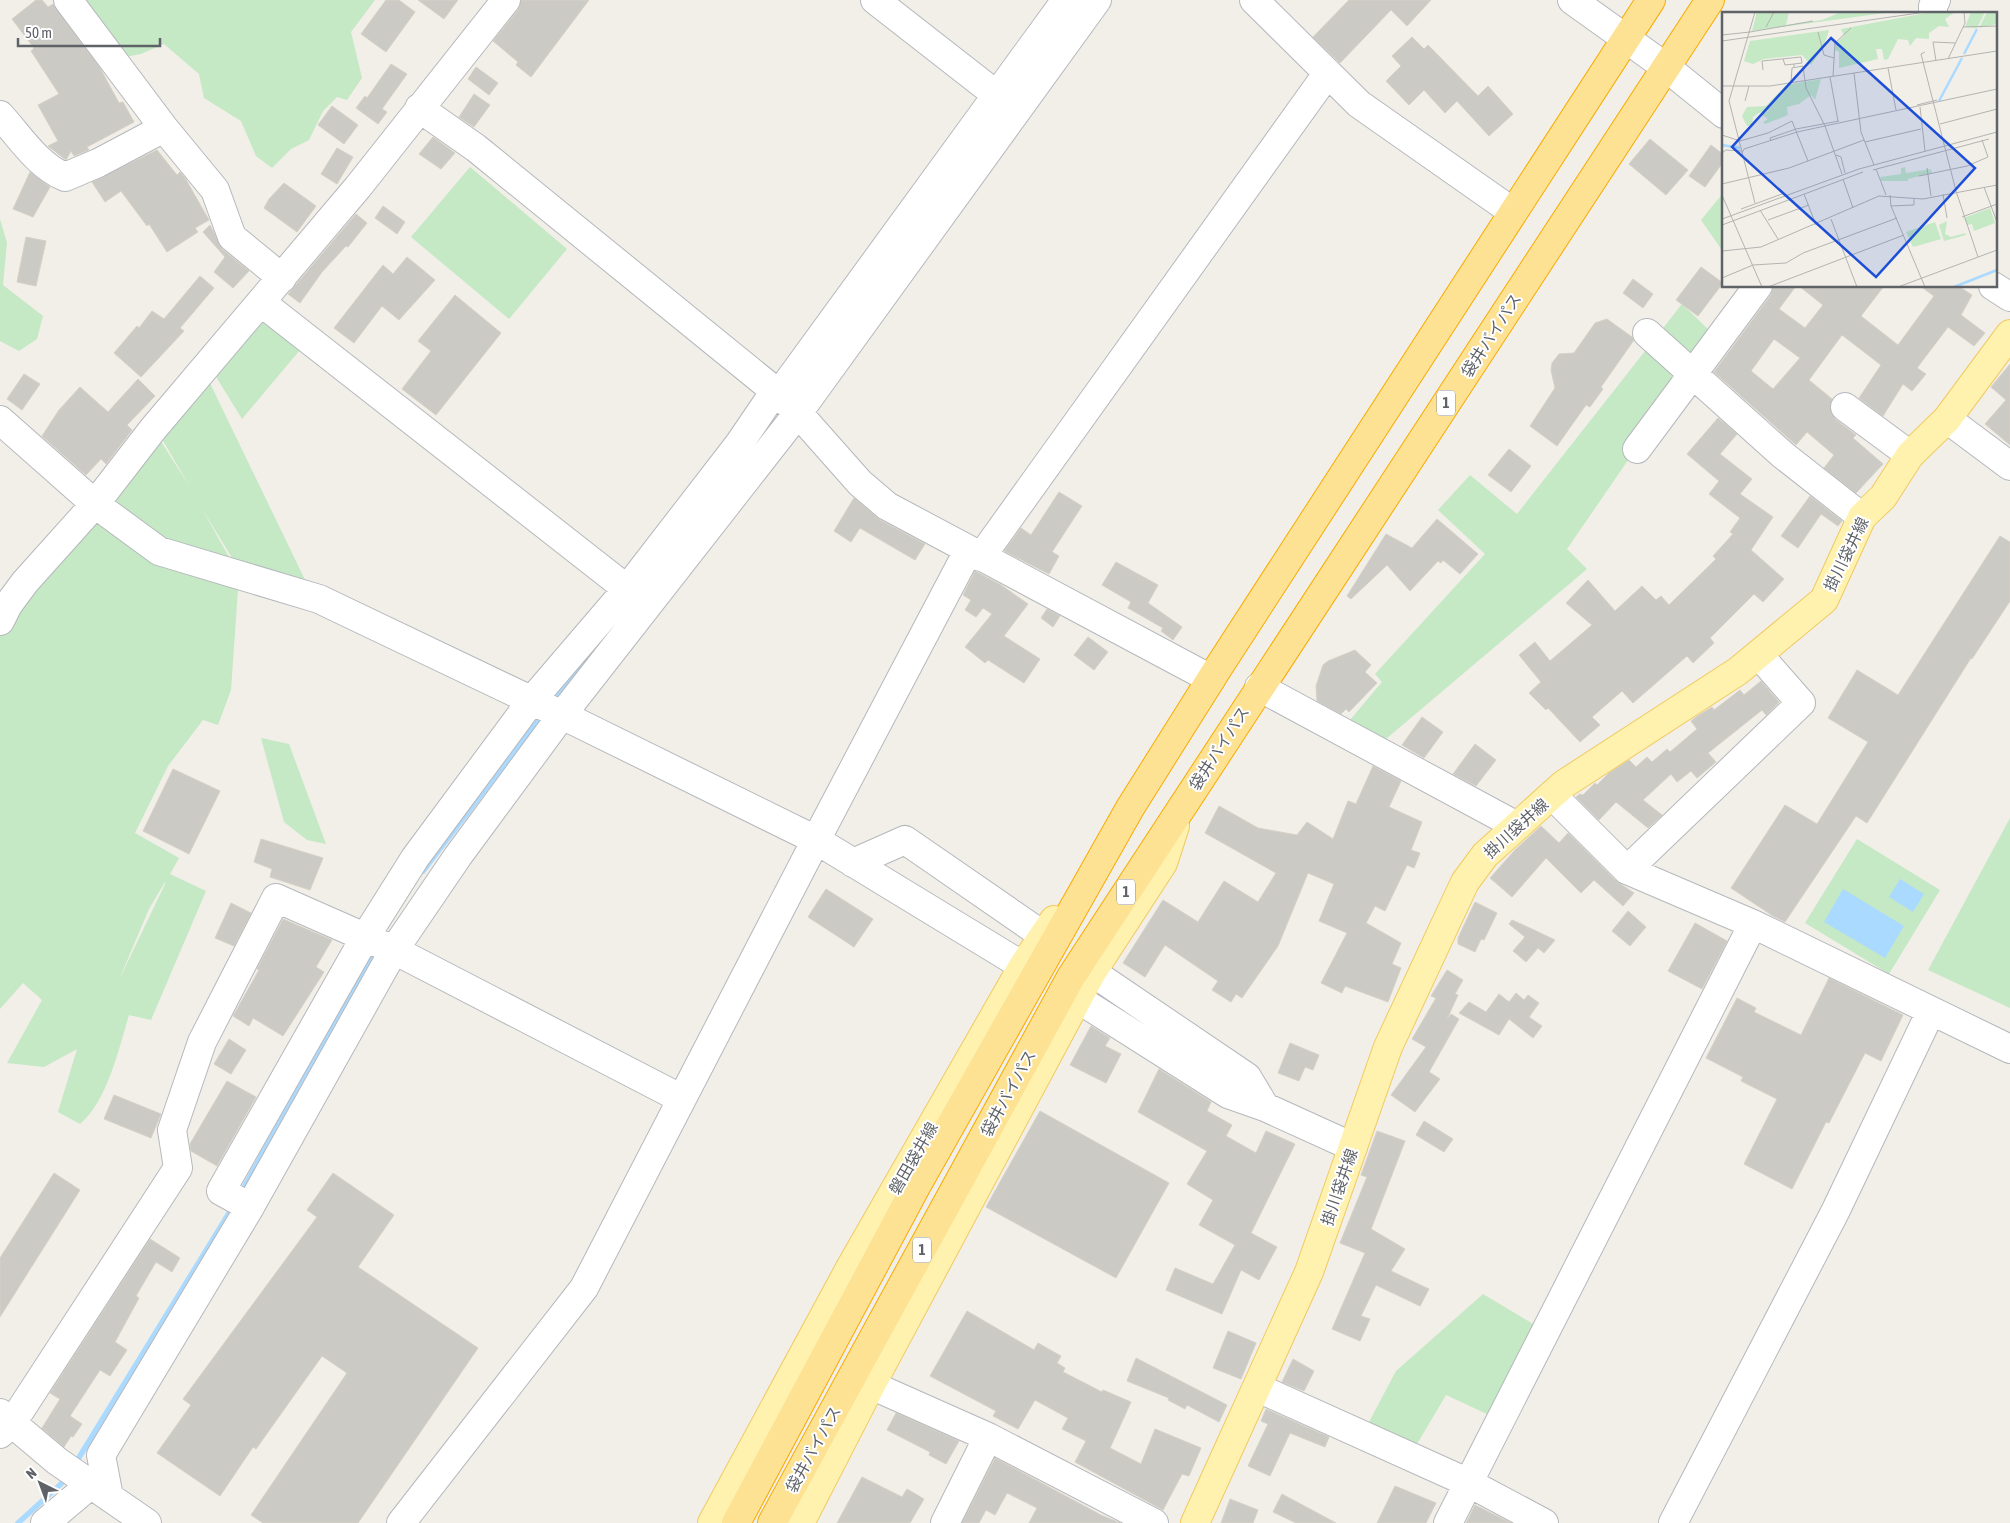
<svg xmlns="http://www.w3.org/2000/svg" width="2010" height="1523" font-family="'Asap Condensed','Noto Sans JP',sans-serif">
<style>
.green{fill:#c5e8c5;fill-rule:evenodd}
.water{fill:#aadaff}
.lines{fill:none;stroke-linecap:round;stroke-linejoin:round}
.stream{stroke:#aadaff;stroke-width:5.5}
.building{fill:#cccac5;stroke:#d6d1c6;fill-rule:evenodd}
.minor-casing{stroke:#b5b8bc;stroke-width:30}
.major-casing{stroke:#f2c960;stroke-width:30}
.highway-casing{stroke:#f9ab00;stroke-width:30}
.minor{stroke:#fff;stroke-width:28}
.major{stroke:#fff2af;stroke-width:28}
.highway{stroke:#fde293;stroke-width:28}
.labels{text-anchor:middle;stroke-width:4;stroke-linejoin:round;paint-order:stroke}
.shield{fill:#fff;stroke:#8f9295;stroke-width:1}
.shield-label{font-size:15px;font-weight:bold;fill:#5f6368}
.street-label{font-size:16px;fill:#5f6368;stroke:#fff}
.inset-river{fill:none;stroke:#aadaff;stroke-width:2.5}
.inset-road{fill:none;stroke:#b3b3b1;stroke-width:1}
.view{fill:#1d4ed8;fill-opacity:0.15;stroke:#1d4ed8;stroke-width:2.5}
.inset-edge{fill:none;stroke:#5f6368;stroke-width:2.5}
</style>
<rect width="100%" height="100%" fill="#f1efe8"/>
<path class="green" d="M74,0H375L351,32L362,78L347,100L337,97L323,111L309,140L291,149L272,168L256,156L241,121L204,98L199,74L164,44L141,54L114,59Z
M470,167L567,249L509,319L411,237Z
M1724,192V253L1701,220Z
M0,219L7,243L3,285L43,316L37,339L19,351L0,341Z
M1682,304L1714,335L1567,549L1587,569L1380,744L1344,727L1382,682L1375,674L1485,554L1438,510L1470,475L1517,514Z
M265,311L305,344L242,419L215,375Z
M207,377L307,584L240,571L201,507L239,575L231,690L218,725L203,720L168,766L135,833L179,858L170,874L206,891L151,1020L129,1015C119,1048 107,1102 80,1124L58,1112L77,1049L44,1067L7,1063L42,1000L23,983L0,1009V628L153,429L190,487L158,432ZM165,882H166L118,982L149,909Z
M261,738L289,744L326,844L307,840L284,822Z
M2010,818V1008L1928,970Z
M1857,839L1940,890L1889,974L1805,923Z
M1483,1294L1540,1328L1491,1416L1446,1395L1414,1449L1369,1422L1396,1371Z"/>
<path class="water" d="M1900,879L1924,894L1913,912L1889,897Z
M1843,889L1904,926L1885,958L1824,922Z"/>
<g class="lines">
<path class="stream" d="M552,702L587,656
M423,871L543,713
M241,1193L375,949
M75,1464L234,1205
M18,1523L62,1483L67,1475"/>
</g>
<path class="building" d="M36,0H42L48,7L53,4L100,68L119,103L123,102L134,122L87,147L89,150L74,156L71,151L66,160L48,146L58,141L38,105L59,94L31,51L34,48L12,19Z
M386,0H399L415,12L386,52L361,34Z
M418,0H458L444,19Z
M521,0H589L531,77L516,65L518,62L493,41L518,10Z
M1349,0H1431L1407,26L1391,10L1340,63L1313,37Z
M1412,37L1424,49L1428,45L1478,96L1488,86L1513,114L1489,136L1457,101L1445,113L1424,90L1409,105L1386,81L1401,66L1392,56Z
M391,64L407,74L382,109L387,112L378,124L356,108L365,96L367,98Z
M476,67L498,83L489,95L468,79Z
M474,94L490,105L474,127L459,117Z
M332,106L358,125L344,144L318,125Z
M433,137L455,153L441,169L419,154Z
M1650,139L1688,170L1666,195L1629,164Z
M1711,145L1724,155V161L1705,187L1689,176Z
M337,148L353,157L337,184L321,174Z
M157,150L177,175L180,172L185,178L209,220L195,228L198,232L167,252L149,224L147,226L121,191L105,202L92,182Z
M30,172L50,187L33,217L13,209Z
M284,183L316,206L297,232L264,208L269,199Z
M383,206L405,222L397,234L375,218Z
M356,214L367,223L348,247L346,246L322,272L300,303L288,294Z
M210,225L222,249L249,271L233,288L214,272L225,257L203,232Z
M26,237L46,241L36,286L17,282Z
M407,257L435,280L399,320L382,306L354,343L334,328L383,265L393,274Z
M1701,267L1723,283L1698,316L1676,300Z
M200,276L214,288L180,328L184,331L141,377L114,353L137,326L139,328L152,311L164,319Z
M1633,279L1653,294L1643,308L1623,293Z
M1773,286H1796L1779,309L1805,328L1823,305L1799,286H1884L1861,316L1898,345L1934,296L1920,286H1958L1972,295L1961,315L1985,333L1974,346L1948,327L1917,368L1926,374L1912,391L1903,384L1883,416L1859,398L1881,365L1842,335L1809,380L1832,399L1831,413L1835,419L1856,435L1853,438L1883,464L1856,493L1824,468L1834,455L1807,432L1796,445L1714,372L1771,295ZM1774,339L1800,358L1773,389L1751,371Z
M455,295L501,333L436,415L402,389L431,351L418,341Z
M1607,319L1632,337L1634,340L1601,387L1603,389L1590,407L1586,405L1557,446L1530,426L1555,388L1551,370L1552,363L1559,354L1574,353L1595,323Z
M2010,364V445L1985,424L2006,400L1991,387Z
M24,374L40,384L22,410L7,399Z
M138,379L155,396L127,425L132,430L106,464L101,459L86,475L42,436L59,410L80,387L108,412Z
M1718,418L1737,434L1720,454L1752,479L1740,494L1773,517L1751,550L1784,579L1763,602L1754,594L1710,638L1714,643L1693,663L1687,656L1633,703L1622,691L1592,717L1600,725L1580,742L1548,708L1546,710L1529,693L1541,682L1519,655L1535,642L1550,661L1592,625L1566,603L1588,580L1615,611L1642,586L1656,600L1661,596L1669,605L1716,559L1713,556L1733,534L1730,532L1740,518L1709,494L1719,481L1687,454Z
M1509,449L1531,466L1511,492L1488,475Z
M1059,492L1082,506L1052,552L1059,556L1049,574L1004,551L1021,528L1031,535Z
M1810,496L1842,521L1838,526L1821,514L1798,548L1781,536Z
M854,498L880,520L925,544L915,560L860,528L851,542L834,531Z
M1437,519L1478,554L1460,574L1443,560L1441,563L1438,561L1410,591L1387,565L1351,599L1347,596L1386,534L1412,548Z
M2000,536L2010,542V601L1972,659L1971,658L1867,823L1856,816L1785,922L1773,916L1731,888L1785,805L1817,824L1868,742L1828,718L1857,670L1898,695Z
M1116,562L1158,585L1148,603L1182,627L1173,640L1161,631L1163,628L1128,608L1131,602L1102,585Z
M975,571L1001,585L1028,604L1004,636L1040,659L1024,683L988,660L985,663L965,647L992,614L983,608L976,617L965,610L971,600L963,595Z
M1047,609L1060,616L1053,627L1041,618Z
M1088,637L1108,652L1094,670L1074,655Z
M1355,650L1371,665L1365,672L1377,683L1349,712L1346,709L1341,714L1317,701L1316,686L1323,665L1328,661Z
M1761,681L1779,702L1766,715L1762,710L1708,753L1716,762L1697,778L1691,771L1677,782L1671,774L1643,800L1662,815L1648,828L1616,802L1599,820L1576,797L1580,794L1583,795L1595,783L1597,785L1609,773L1629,760L1636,767L1647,757L1652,762L1667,749L1670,752L1697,729L1691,721L1696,717L1712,707L1714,710L1740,690L1744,695Z
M1422,717L1443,732L1424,758L1402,745Z
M1475,744L1496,760L1476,786L1453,774Z
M1373,766L1401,781L1389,807L1422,822L1411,850L1420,853L1414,868L1407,865L1385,911L1375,906L1366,923L1401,943L1392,964L1401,968L1388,1002L1345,986L1342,993L1321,983L1347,933L1319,921L1334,884L1308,873L1278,946L1242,998L1236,994L1231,1002L1212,990L1218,981L1165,945L1145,977L1123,963L1163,900L1198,922L1224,881L1258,902L1276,873L1205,833L1219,806L1258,828L1297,835L1307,822L1333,839L1348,801L1356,804Z
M173,769L220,791L189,854L143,831Z
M1541,826L1559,843L1568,833L1616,881L1634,893L1623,906L1594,880L1581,893L1546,858L1512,897L1490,878L1515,850Z
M261,839L323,858L310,890L270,877L272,869L254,862Z
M826,889L873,919L854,947L808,917Z
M1475,902L1497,913L1484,940L1481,939L1475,952L1458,944V938Z
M231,903L251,913L234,946L215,938Z
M1628,911L1646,927L1630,946L1612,931Z
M283,919L332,940L316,967L324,972L283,1036L253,1018L249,1026L233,1016L259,970L257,969Z
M1512,920L1532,929L1555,940L1544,953L1538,948L1526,962L1513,951L1525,937L1509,924Z
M1695,923L1727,941L1702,989L1668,971Z
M1447,970L1463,980L1455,994L1458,995L1447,1019L1451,1014L1459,1019L1429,1072L1440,1079L1415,1112L1391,1095L1426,1047L1412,1039L1436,998L1431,996Z
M1829,978L1903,1015L1881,1061L1865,1053L1829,1123L1826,1122L1792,1189L1744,1164L1777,1099L1741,1081L1743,1077L1706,1058L1737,998L1756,1008L1754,1012L1801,1035Z
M1516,993L1524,1000L1528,995L1539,1003L1529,1017L1542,1026L1533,1038L1509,1019L1499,1035L1459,1013L1469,1002L1486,1012L1499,994L1509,1002Z
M1091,1026L1110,1038L1105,1046L1121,1054L1106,1083L1070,1065Z
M229,1039L246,1050L231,1074L214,1064Z
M1290,1043L1319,1055L1313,1070L1305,1067L1299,1081L1278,1073Z
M1159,1069L1211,1102L1207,1111L1232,1125L1226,1136L1256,1153L1266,1131L1295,1144L1251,1233L1277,1247L1259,1280L1241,1270L1222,1314L1166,1290L1175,1268L1213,1284L1235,1245L1199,1225L1213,1200L1187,1184L1207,1151L1138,1112Z
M227,1081L256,1097L217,1166L191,1151L190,1144Z
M114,1095L161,1114L151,1138L104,1119Z
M1040,1111L1169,1183L1116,1278L986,1207Z
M1424,1121L1453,1139L1444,1152L1416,1135Z
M1377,1131L1405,1141L1371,1229L1405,1249L1391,1271L1429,1289L1420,1306L1376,1285L1361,1316L1370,1319L1360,1341L1332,1329L1365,1253L1340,1243L1367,1177L1361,1175Z
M54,1173L80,1190L0,1317V1258Z
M333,1173L394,1215L358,1267L478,1348L358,1523H263L251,1515L347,1373L322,1356L256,1449L253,1447L220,1496L157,1453L191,1405L183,1399L317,1217L307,1210Z
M150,1239L180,1258L172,1272L156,1262L136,1296L139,1298L115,1342L127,1350L110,1376L100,1370L70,1416L82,1424L73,1437L71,1436L64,1447L42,1428L60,1399L50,1393Z
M967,1311L1034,1350L1038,1343L1061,1356L1057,1363L1065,1368L1063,1372L1102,1392L1103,1390L1131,1402L1110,1448L1141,1464L1155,1429L1201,1448L1189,1476L1182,1474L1163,1510L1075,1462L1086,1441L1062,1429L1068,1418L1035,1400L1018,1429L993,1416L996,1411L930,1376Z
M1228,1331L1256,1343L1241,1379L1213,1368Z
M1136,1358L1227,1405L1219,1422L1187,1405L1185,1409L1168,1400L1169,1398L1127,1381Z
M1293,1359L1314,1371L1304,1391L1282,1382Z
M1266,1409L1329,1437L1325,1447L1290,1433L1270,1476L1248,1466L1268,1424L1261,1421Z
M896,1413L959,1441L946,1464L929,1455L930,1452L887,1430Z
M995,1458L1101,1515L1120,1523H1029L1037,1508L1007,1493L995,1515L986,1510L979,1523H962Z
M862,1477L902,1497L907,1489L924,1499L910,1523H837Z
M1395,1486L1436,1503L1426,1523H1377Z
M1282,1494L1336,1523H1296L1273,1512Z
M1230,1499L1258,1510L1253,1523H1221Z
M1475,1505L1511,1523H1466Z"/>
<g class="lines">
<g class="minor-casing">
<path id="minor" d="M68,0L164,128L215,190L232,237L282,278
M875,0L998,96
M1254,0L1359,104L1513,212
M1572,0L1667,68L1724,114
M1933,14V6L1936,0
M419,108L476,148L775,391L798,413L860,483L887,506L1211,679
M0,115C20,137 37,165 65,177L98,163L164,128
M1993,286L2010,297
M262,303L627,589
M1647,333L1783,455L1862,517
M779,394L1066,0
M1845,407L1910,455
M1947,419L2010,466
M0,420L95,504L159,551L319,599L562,715L816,840L1023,966
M1637,449L1758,286
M981,557L1327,74
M0,621L8,605L25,582L95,504L153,429L358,187L506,0
M1259,687L1517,826
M1552,795L1627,870L1753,924L2010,1049
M853,863L905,840L1044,936
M1627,870L1801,703L1759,655
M1092,972L1247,1077L1265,1107
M1078,999L1228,1094L1265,1107L1353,1147
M250,1207L221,1191L364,939L415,858L532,700L627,589L739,444L775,391
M871,1385L988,1437L1154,1523
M1258,1388L1469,1483L1544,1523
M0,1413L57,1461L147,1523
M0,1434L12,1423L178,1168L172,1130L202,1042L276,898L394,950L682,1099
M109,1497L101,1455L250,1207L394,950L458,856L562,715L798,413L1097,0
M45,1523L90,1485
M401,1523L584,1288L816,840L968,551
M945,1523L988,1437
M1448,1523L1753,924
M1673,1523L1835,1212L1931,1011"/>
</g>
<g class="major-casing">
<path id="major" d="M712,1523L850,1268L1023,966L1054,920
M800,1523L871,1385L1092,972L1163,863L1175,826
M1195,1523L1309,1272L1388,1047L1465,882L1485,855L1564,784L1738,671L1824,600L1862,517L1883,497L1910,455L1947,419L2010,334"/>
</g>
<g class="highway-casing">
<path id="highway" d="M736,1523L918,1183L1130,808L1218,668L1651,0
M772,1523L1071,977L1710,0"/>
</g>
<use href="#minor" class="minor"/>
<use href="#major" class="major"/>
<use href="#highway" class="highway"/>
</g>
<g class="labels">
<g class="shield">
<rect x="1437" y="390.5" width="18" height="25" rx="4"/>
<rect x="1117" y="879.5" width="18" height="25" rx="4"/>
<rect x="913" y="1237.5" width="18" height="25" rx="4"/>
</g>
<g class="shield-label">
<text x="1446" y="408">1</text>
<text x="1126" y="897">1</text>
<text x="922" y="1255">1</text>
</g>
<g class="street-label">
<text transform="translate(1491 335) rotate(-57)" y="6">袋井バイパス</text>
<text transform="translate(1846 554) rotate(-64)" y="6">掛川袋井線</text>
<text transform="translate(1219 748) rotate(-57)" y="6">袋井バイパス</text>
<text transform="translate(1516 828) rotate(-42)" y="6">掛川袋井線</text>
<text transform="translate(1008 1093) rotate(-61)" y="6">袋井バイパス</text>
<text transform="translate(913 1158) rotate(-60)" y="6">磐田袋井線</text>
<text transform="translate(1339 1187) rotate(-71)" y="6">掛川袋井線</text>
<text transform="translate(813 1449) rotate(-61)" y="6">袋井バイパス</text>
</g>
</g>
<g transform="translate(1722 12)">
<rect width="275" height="275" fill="#f1efe8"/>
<path d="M35,0H67L64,13L100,8L119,0H170L30,19ZM209,0H233L223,7L227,15L217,14L207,21V27L194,26L188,34L186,28L176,27L166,47L162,48L160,37H154L156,47L117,56V40L113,38V32L122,24L119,17ZM249,0H263L255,16L243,15ZM265,0H275V12L257,16ZM107,18L102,34L89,53L80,43L42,47L31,52L22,49L28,29ZM99,67L93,88L89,83L77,92L65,95L66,103L43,112L41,110L46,107L40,103L47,98L37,101L31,105L30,113L25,114L20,104L25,95L44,94L64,73ZM183,155L184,161L209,157L210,161L186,167V169H159L158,165L179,162V156ZM268,196L273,211L252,219L250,212L245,213L242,206ZM225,209L223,222L229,225L243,221L244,223L222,229L217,213ZM213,210L219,227L191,235L184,220Z" fill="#c5e8c5"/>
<path class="inset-river" d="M242,42L255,17M217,89L240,46M0,133L18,136M232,275L275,258"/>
<path class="inset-road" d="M44,15L52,0M241,15L275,14M28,20L91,9M96,20L102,43L112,46M0,23L28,20M0,29L204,0M203,40L199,42L234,179M61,47L63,53L72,52M226,47L243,11L242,0M214,49L211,30L233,31M166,56L174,98M41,58L40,49L79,45L80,51L72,52V55M132,61L139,120L152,153M111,64L113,31L129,16M108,65L116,109M69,70L70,56L81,54L84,76L103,114L120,162M0,74H48L275,39M23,89L27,74M195,93L215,88M198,95L203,139M218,112L275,97M0,123L18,129L46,121L70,109L86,149M49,129L48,126L74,117L117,109M143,130L199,117M0,141L4,138L19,139M20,141L22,137L75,120L275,77M114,143L119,145L123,161M205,156L209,184M154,157L164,183M151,158L267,127M197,164L245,154L266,145L260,128M121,167L131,196M0,172L67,156L142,128M262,175L275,210M234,179L256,245M82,182L94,213M221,182L225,206M0,183L40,275M168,183L169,194L203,275M33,191L7,89L33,0M169,194L192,193V187M19,197L60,182M38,198L56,227M240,205L275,192M0,207L137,157L275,120M109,207L135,275M46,208L87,193M0,213L141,160M0,239L39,235L157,184L201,187L275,173M0,266L31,253L64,251L81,241L175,206M46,275L182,223M176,275L275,238"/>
<path class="view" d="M109,26L253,156L154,265L10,135Z"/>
<rect width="275" height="275" class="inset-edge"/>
</g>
<g transform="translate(40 1483) rotate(318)" stroke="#ffffff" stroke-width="4" paint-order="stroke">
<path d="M0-4L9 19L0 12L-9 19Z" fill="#5f6368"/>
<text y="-8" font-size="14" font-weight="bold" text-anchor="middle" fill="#5f6368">N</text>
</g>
<path d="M18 38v8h142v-8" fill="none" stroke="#5f6368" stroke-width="2.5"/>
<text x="25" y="38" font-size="15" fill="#5f6368" stroke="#ffffff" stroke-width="4" paint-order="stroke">50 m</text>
</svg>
